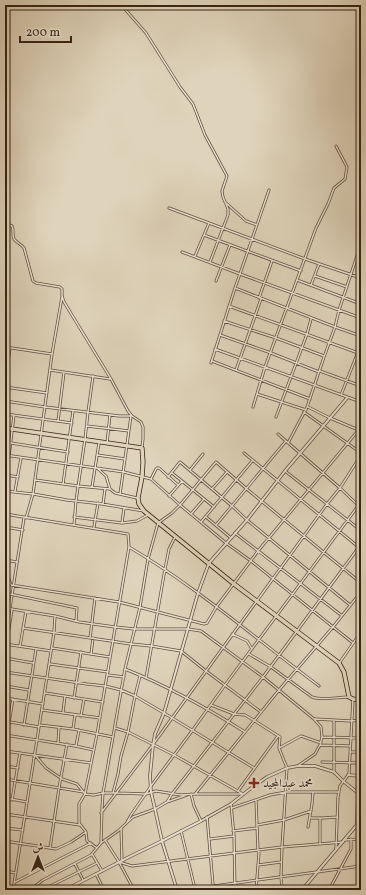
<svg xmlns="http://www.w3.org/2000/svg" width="366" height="895" font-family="Vollkorn,Amiri,serif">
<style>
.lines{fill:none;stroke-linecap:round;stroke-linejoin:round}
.minor-casing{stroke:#614f3e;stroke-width:3}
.tertiary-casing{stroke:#614f3e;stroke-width:3.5}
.trunk-casing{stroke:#372314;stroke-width:5}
.minor{stroke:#eae3d3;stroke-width:1.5}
.tertiary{stroke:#eae3d3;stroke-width:2}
.trunk{stroke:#dfd4bb;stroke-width:3.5}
.poi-dot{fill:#8f2418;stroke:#eae3d3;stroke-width:1.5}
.labels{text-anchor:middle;stroke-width:3;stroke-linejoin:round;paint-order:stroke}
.poi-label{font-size:12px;fill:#372314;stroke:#eae3d3;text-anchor:start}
</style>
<rect width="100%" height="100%" fill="#dfd4bb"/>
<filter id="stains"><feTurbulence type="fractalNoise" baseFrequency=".005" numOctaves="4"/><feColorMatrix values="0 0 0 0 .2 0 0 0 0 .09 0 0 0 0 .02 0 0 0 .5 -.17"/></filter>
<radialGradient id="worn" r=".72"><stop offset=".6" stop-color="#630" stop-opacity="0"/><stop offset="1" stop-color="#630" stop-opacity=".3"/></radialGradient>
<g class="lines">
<g class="minor-casing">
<path id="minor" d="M123,5V7L146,33L180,87L193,104L205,135L227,176L222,191L223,197L225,202L246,221L257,225
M169,208L305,259L361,278
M5,223L12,226C14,230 12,235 14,239C17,243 21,244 24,248L33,281L36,283L60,287L62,289V296L64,302L111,379L128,411L132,416L141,422L143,427V439L142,447
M204,235L301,271
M182,252L240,274L361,318
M195,256L209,223
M210,262L228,215V209L226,204
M315,276L347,287
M297,280L361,304
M216,281L230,245
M311,285L319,264
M235,288L335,327L361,336
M259,298L272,261
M357,302L361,291
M229,306L361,354
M224,321L276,338L324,356
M220,335L271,353L319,372
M5,347L52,354
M215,349L361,402
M212,361L310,399
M211,363L234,291L269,190
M50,370L110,379
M236,370L261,299
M320,371L361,386
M5,383L10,348
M5,387L47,393
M257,394L306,410
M341,395L358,352
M5,401L45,407L119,416H132
M253,407L265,367L316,228L328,204L334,188L345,179L347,167L336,146
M308,407L330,418L361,431
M304,412L361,453
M5,414L72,423
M276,417L307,334L311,319
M58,421L64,372
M87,426L129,431
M278,434L340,488L361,508
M11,443L68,452
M107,443L110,415
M288,443L307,407L324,357L335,327L339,310L361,244
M244,453L361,549
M5,455L124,472L151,479L180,505L226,543L251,561L353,643
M97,455L125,459
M9,456L14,415
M97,468L106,476L110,489L115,493L137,498
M190,470L203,454
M285,471L359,529
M172,473L214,507
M5,475L18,477
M168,477L180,462L232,506L247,520L350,605
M151,479L156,469L157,468H159L178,485
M35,480L78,486L110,489
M63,484L73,411
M92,487L99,443
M212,489L227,472
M5,491L33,494L67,500L102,504L144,511
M15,491L21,458
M120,494L131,416
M169,496L182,481
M103,504L105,489
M5,514L128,534L129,547L97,734L85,794L79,804V823L86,832L87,841L97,848
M191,514L204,499
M74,517L122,523L137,521L148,515
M206,517L231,538
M26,518L33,494L52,354L62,297
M201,522L253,460
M122,523L124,508
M74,525L76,501L85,439L88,412L93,376
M216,525L286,441
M5,527L23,530
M94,527L98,503
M235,533L341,615
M129,547C197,587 256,639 319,686
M5,560L17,562
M5,578L9,579L11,585L119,602L204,624L207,623L217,606L258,551L361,427
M5,593L77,608L76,621
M5,608L55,616L79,622L115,627L134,629H188L201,631L263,677L314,719L321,727L322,737L320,745L315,754L299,765
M10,608L24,518
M5,625L9,626
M23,628L131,644L151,646L181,651L206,671L261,712
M232,634L247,641L252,649
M90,638L95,598
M5,644L51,651
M20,646L26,611
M52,648L110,657
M91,654L93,638
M249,654L271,667L312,697C323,701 337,697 349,697
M5,655L12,609
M5,658L33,663
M340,662L361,632
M50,664L108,672
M125,669C168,686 207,708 245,732
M5,672L87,684L105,686L121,690L135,696L164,713L254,768
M108,675L124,677
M146,678L165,569L169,549L175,537
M5,686L29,690
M45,693L103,702
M5,698L43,704
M74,698L81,652
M211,705L234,714L245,715L255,721L280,737L279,748L287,768L282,847L281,876L282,890
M42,710L100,718
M63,712L65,696
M81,716L84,699
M315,719L351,721L361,720
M10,722L39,727
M24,725L36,649
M40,725L73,729L113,737
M73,729L75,715
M5,735L75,746L94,750
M7,735L13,699
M322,737L360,738
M58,743L59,727
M154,743L327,504L340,488L361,455
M320,745L350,746
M76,746L79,730
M279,748L301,736L321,743
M5,751L91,763
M350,752H360
M35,755L46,768L62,779L77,784L85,794L94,795L103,793H117L146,794L156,791L181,795L195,794H243L174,755L128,732L115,728
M322,762L360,763
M5,766L18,768
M334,772V720
M359,776L361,724
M5,779L84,792
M238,791L278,736
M113,793L118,774L121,756L128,732L135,696L140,676
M191,794L194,806L201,821
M195,794L279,690L333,627L361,592
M5,798L27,802
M12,800L20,753
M167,802L172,794L263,677L359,547
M231,804L234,836L235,890
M232,808L270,795L286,792H339
M101,813L152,746
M5,814L80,825
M207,817L213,885
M310,818H323L337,817
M320,819V843
M127,822L131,815L151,786L192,731L225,685L361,502
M358,824L361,828
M257,825L284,820L311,811
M308,827L312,804L313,792
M5,828L23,830
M121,828L122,860
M181,831L195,889
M233,831L257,828
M210,839L234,836
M105,840L119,862
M345,840L361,839
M5,841L56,849L71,842L86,832
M101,843L102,808L103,793L125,669L140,607L148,559L158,523L172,513L180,505L216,462L248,490L361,583
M5,846L6,841
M50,848L59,788L67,744
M336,849L338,797L340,786L349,774L353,699
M92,854L102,871
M75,864L83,880
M258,865L281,862
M5,871L16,873
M96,874L104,890
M15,882L91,843
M5,887L14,888
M13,890L54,633L55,616
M30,890L43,880L91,855L101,843L118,831L133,817L155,809L167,802L187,795
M42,890L97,863
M134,890L119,862L132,866L282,847L343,842
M192,890L214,886L361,866
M256,890L259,853L258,850L256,800
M329,890L351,849V839
M351,890L358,886L361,883"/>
</g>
<g class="tertiary-casing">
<path id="tertiary" d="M348,775L361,776
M65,890L131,856L162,841L201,821L231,804L250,789L267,777L287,768L298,766H315L334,772L343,781L358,793L357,826
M177,890L162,841L155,809L151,792L150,776L153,745L155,734L164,713L198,593L209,563L247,520L285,471L347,398
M302,890L361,820"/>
</g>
<g class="trunk-casing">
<path id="trunk" d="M5,428L142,448L143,462L142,477L138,498L139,504L144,511L234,584L339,663L344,672L349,697L353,699L361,700"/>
</g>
<use href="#minor" class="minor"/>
<use href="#tertiary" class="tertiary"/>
<use href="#trunk" class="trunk"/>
</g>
<path class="poi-dot" d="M252 777h4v4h4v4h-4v4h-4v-4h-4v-4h4z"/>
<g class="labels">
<g class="poi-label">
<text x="263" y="787">محمد عبدالمجيد</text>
</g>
</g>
<rect width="366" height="895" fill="none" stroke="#dfd4bb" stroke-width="20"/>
<rect x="6" y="6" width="354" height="883" fill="none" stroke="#372314" stroke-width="2"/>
<rect x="10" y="10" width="346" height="875" fill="none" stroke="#372314"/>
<g transform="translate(38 857)" stroke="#eae3d3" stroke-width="3" paint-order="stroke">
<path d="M0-3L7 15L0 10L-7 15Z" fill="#372314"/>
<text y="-6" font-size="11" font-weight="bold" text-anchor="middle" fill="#372314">ش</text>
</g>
<path d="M20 36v6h51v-6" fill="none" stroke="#372314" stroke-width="2"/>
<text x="26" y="36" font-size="12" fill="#372314" stroke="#eae3d3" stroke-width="3" paint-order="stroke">200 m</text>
<rect width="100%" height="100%" filter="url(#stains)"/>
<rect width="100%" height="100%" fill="url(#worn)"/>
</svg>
